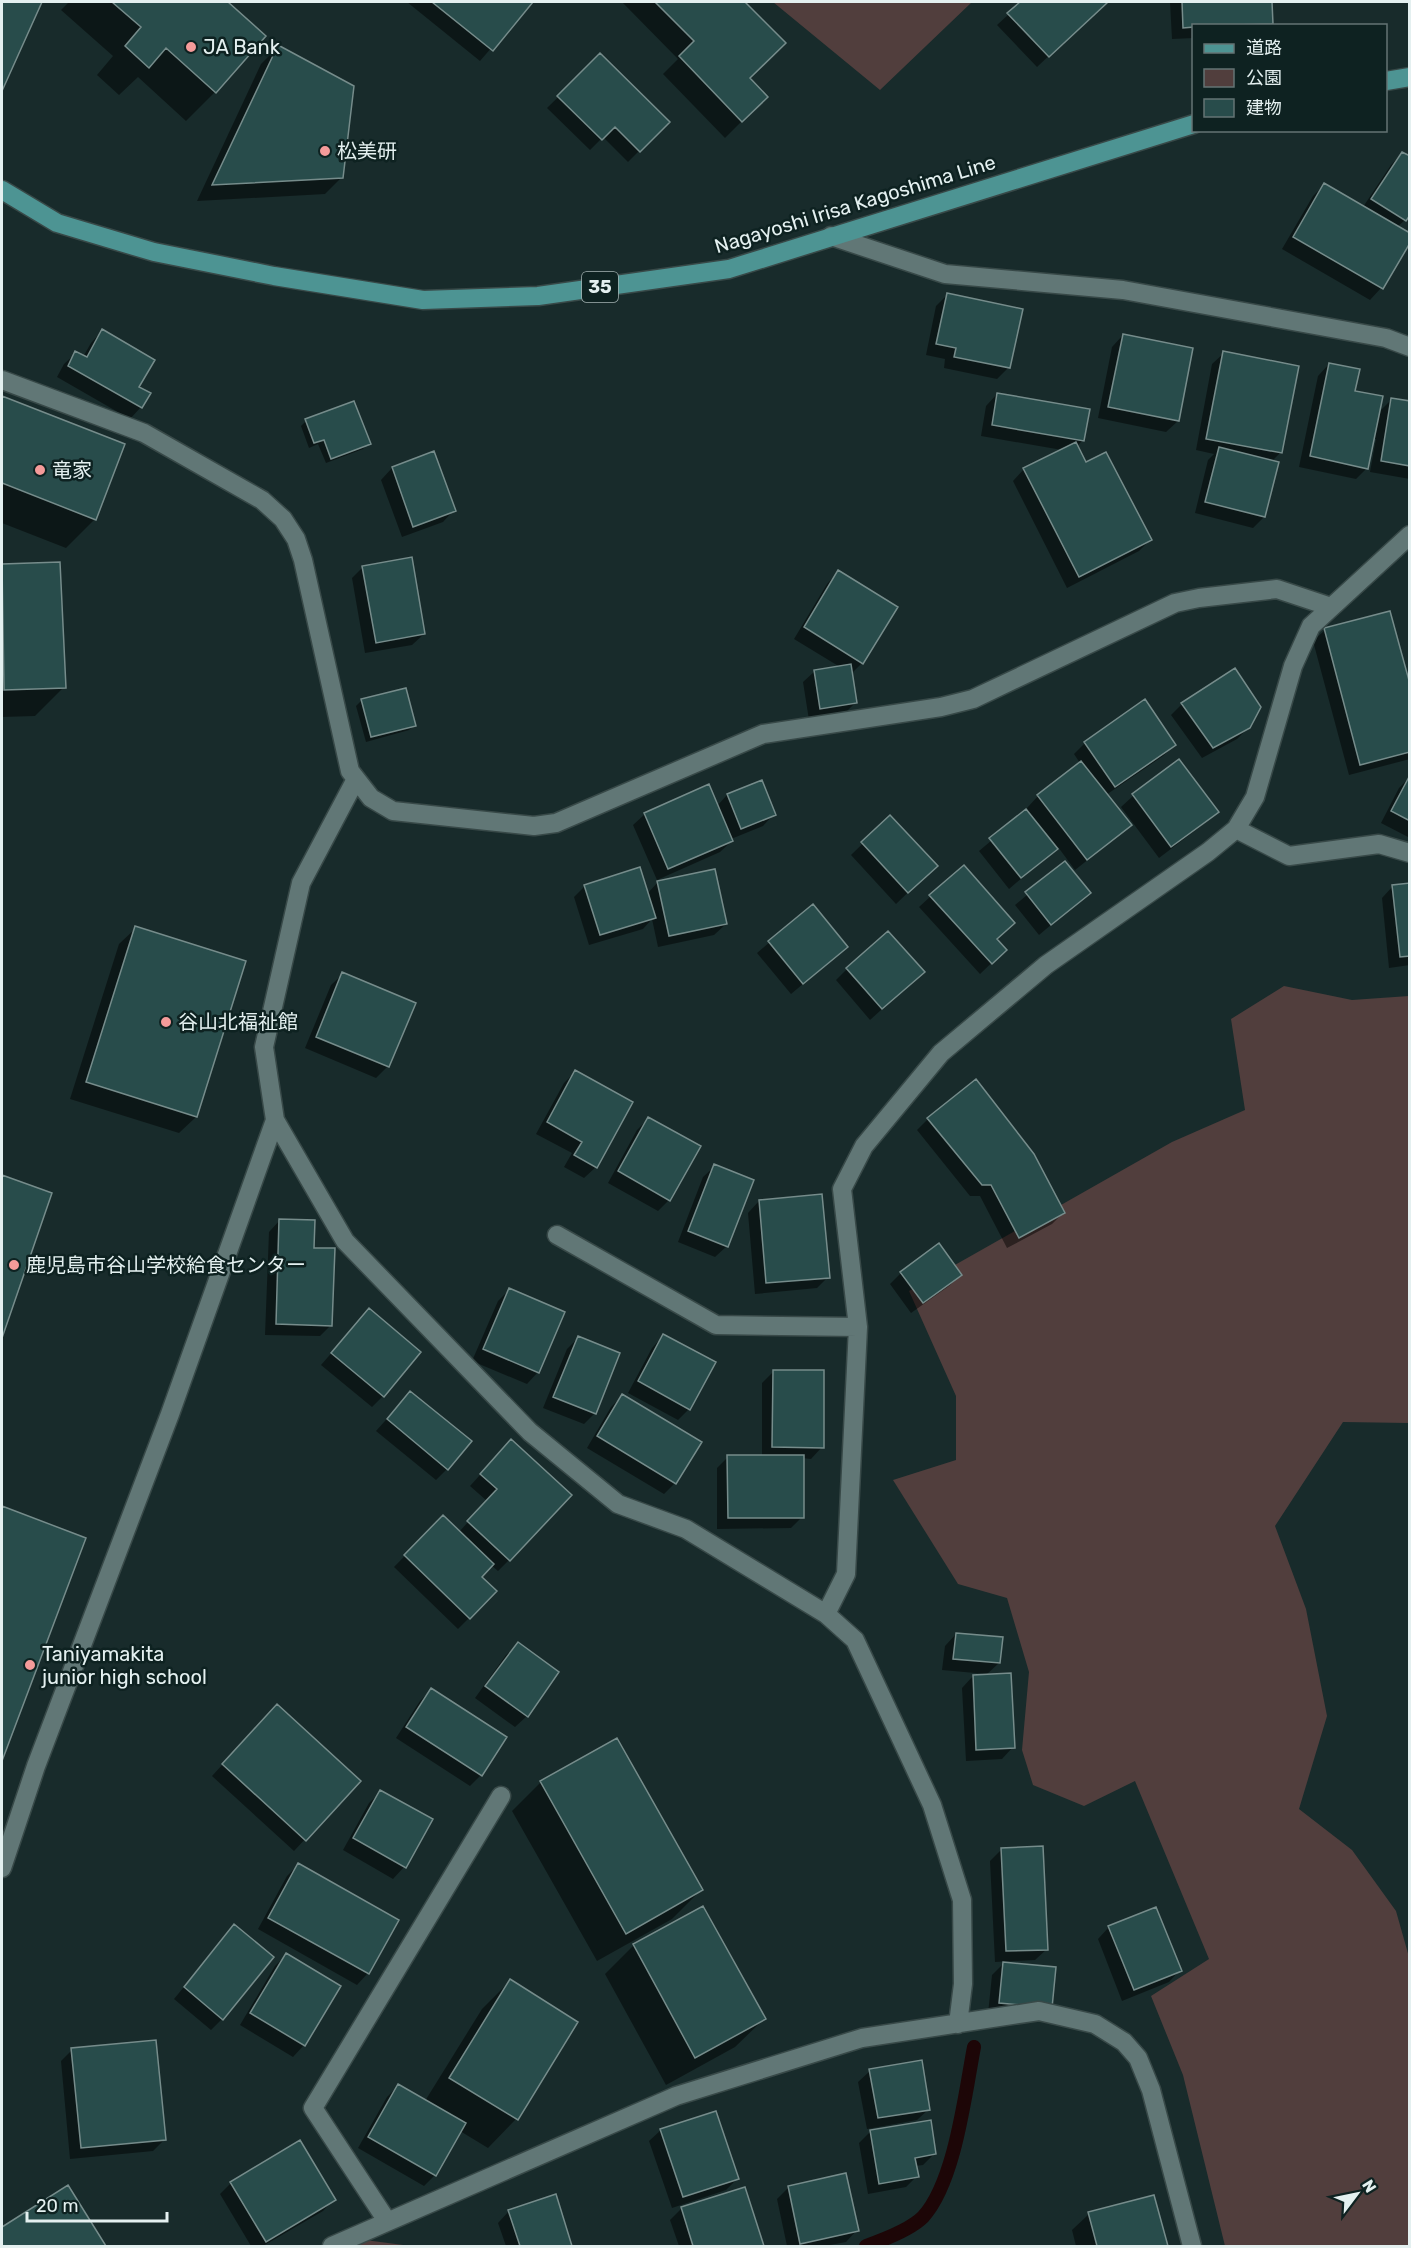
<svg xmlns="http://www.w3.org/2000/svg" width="1411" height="2248" font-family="Rubik,'Noto Sans JP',sans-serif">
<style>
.green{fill:#513e3d}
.shadow{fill:#0007}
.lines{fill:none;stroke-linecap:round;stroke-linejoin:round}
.stream{stroke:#1d0607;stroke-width:14}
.building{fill:#284c4b;stroke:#768c8b;stroke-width:1.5}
.street-casing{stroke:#384948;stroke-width:21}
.primary-casing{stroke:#384948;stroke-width:21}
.street{stroke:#617776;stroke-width:18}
.primary{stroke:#4d9493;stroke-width:18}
.poi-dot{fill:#f59b9a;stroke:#0e2221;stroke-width:2}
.labels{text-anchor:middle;stroke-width:5;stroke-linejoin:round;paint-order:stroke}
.shield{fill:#0e2221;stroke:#a4b2b2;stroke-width:1.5}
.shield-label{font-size:18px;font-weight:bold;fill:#e4f0f0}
.poi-label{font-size:20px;fill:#e4f0f0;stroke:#0e2221;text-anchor:start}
.street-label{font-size:20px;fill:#e4f0f0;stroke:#0e2221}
</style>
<rect width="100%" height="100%" fill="#182b2b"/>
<path class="green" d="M773,2H972L880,90Z
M1284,986L1352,1000L1409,996V1423L1343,1422L1275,1526L1306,1609L1327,1716L1299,1809L1352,1850L1396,1911L1409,1957V2246H1225L1183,2075L1151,1996L1209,1959L1135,1781L1084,1806L1033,1785L1022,1750L1029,1672L1007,1598L958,1584L893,1480L956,1460V1396L909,1291L1172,1142L1245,1110L1231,1019Z
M365,2240L411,2246H348Z"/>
<path class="shadow" d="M2,2H40L2,87Z
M69,2H226L264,36L215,92L186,121L138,77L119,95L97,75L113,56L61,10Z
M407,2H531L480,61Z
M622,2H743L783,43L748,78L766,97L725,138L663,74L678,59Z
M1022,2H1106L1037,67L997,25Z
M1170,2H1271L1272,24L1270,26H1194V38L1172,39Z
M278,47L342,177L325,194L197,201L261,64Z
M600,56L668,122L628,162L603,137L590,150L547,108Z
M1402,153L1405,220L1397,227L1410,240L1381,288L1370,300L1282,249L1313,196L1324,185L1363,207L1391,165Z
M948,294L1021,310L1008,368L997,379L944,368L945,359L926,355L936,306Z
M102,331L137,388L141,407L130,419L57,377L64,364L76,353L83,357L91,343Z
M1123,335L1178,421L1166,432L1098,418L1112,347Z
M1224,353L1297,367L1280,453L1271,462L1264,517L1253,528L1195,513L1208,460L1214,454L1196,450L1212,364Z
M1329,364L1353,392L1378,413L1392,399L1410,402V479L1370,472L1376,439H1373L1367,468L1356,479L1299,467L1318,376Z
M997,394L1083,440L1076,447L1085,464L1150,540L1139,551L1067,588L1013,481L1024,469L1062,450L981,436L986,406Z
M2,397L123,445L95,519L66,548L2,523Z
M306,421L369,443L363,449L326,463L318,444L309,448L301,426Z
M433,453L454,510L443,522L402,537L381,480L392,468Z
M59,563L64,687L35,716L2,717V565Z
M363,567L424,634L412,645L365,653L352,578Z
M838,572L862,663L851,674L855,703L844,714L809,720L803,682L815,671L840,667L794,639L827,584Z
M1325,630L1410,690V759L1349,775L1313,641Z
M1235,670L1249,727L1237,739L1202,758L1171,715L1182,704Z
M405,689L414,725L409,730L366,742L356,706L361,701Z
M1085,743L1174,745L1163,756L1106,795L1130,825L1118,836L1075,870L1058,847L1009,889L979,851L1028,810L1027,808L1038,796L1080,763L1074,754Z
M1179,761L1217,811L1205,823L1159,858L1121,807L1133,796Z
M1410,777V838L1381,823L1399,788Z
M761,782L774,814L763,826L731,839L732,841L720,852L657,880L633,825L645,814L717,806L727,795Z
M890,817L924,877L896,904L851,855Z
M1065,863L1089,893L1039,935L1015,905Z
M658,882L726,924L714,935L658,947L652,919L643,929L589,945L574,897L585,886L647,894Z
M1410,885V965L1389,968L1382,898L1393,886Z
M931,896L996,940L1005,950L980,974L919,907Z
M812,906L834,958L791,994L757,953Z
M136,928L245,962L196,1117L179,1133L70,1099L119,944Z
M847,969L923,972L870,1020L836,980Z
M343,974L414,1004L388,1066L376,1078L305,1048L331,985Z
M575,1072L596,1167L584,1178L564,1167L572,1153L536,1134L564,1083Z
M648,1119L669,1200L658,1211L608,1183L637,1130Z
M928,1119L1063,1213L1052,1224L1007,1248L980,1196H970L917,1130Z
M715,1166L727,1246L715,1257L678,1242L703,1177Z
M2,1176L51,1194L2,1333Z
M759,1201L828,1277L817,1288L755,1294L748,1213Z
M280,1220L312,1249L331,1325L320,1336L265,1335L269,1232Z
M901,1273L961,1275L949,1286L911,1313L890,1284Z
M509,1290L538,1372L527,1384L472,1361L498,1301Z
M369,1310L383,1396L372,1407L321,1365Z
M663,1336L689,1409L678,1420L628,1393L652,1348Z
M578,1338L595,1413L584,1424L543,1408L567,1349Z
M774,1371L822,1447L811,1459L802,1458V1517L791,1528L717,1529V1468L728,1457H762V1383Z
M410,1393L447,1469L436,1480L376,1431Z
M622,1396L675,1483L664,1494L587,1448L611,1407Z
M500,1453L509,1560L498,1571L491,1565L480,1577L495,1592L458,1629L394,1567L443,1517L459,1532L487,1501L470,1486Z
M2,1508L84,1539L2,1757Z
M956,1634L999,1663L986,1675V1674L942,1670L945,1646Z
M518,1644L527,1716L515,1727L475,1698L506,1655Z
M973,1676L1013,1747L1002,1759L966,1761L962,1688Z
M431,1690L481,1775L470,1786L396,1738L420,1701Z
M266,1717L359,1781L294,1851L212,1776Z
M541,1782L701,1890L672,1919L597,1961L512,1811Z
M381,1792L431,1820L404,1867L393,1879L343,1850L369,1803Z
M1002,1849L1047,1949L1035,1960L995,1962L990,1861Z
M298,1865L368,1973L357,1985L258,1929L287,1876Z
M702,1908L764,2019L735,2047L666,2085L605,1974L634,1945Z
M234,1926L222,2019L211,2030L174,1999Z
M1109,1927L1180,1970L1169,1982L1122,2001L1098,1939Z
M286,1955L304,2045L293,2057L240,2025L275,1966Z
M1003,1964L1051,2008L988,2014L992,1975Z
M510,1981L576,2022L516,2119L488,2148L460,2131L435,2175L424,2186L358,2148L387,2097L399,2085L425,2101L482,2009Z
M72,2050L164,2140L153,2151L70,2159L61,2061Z
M870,2071L929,2109L917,2120L867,2129L858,2082Z
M661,2130L737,2179L726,2190L672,2208L649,2141Z
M870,2132L934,2154L923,2165L915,2166L917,2176L906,2187L868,2194L859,2143Z
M231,2183L334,2199L323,2211L263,2246H251L220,2194Z
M67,2187L104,2245L103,2246H2V2228Z
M788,2188L857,2230L846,2242L825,2246H787L777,2199Z
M744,2189L762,2246H679L670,2220L682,2208Z
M555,2196L571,2246H506L498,2223L509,2211Z
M1153,2197L1166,2246H1076L1072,2230L1089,2214Z"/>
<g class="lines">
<path class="stream" d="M866,2246C883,2240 910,2230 923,2217C955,2182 965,2094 974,2047"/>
</g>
<path class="building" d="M2,2H42L2,91Z
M112,2H228L266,36L216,93L166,48L149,68L125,46L141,27Z
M432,2H533L493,51Z
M655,2H745L786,43L750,78L768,97L742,122L679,56L694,41Z
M1020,2H1108L1049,57L1007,13Z
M1182,2H1272L1273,24L1194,26V27L1183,28Z
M278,45L354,86L343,178L212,185Z
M600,53L670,122L640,152L615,127L602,140L557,96Z
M1402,152L1410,156V215L1406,221L1371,199Z
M1324,183L1410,233V243L1383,289L1293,237Z
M947,293L1023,309L1010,368L954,357L956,348L936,344Z
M102,329L155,360L139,387L151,393L142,408L68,366L75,351L87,357Z
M1123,334L1193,348L1179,421L1108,407Z
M1223,351L1299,366L1282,453L1206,439Z
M1329,363L1360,369L1355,391L1383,396L1368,469L1310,456Z
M997,393L1090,409L1084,441L992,425Z
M2,396L125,444L96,520L2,483Z
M1391,398L1410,401V466L1381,461Z
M354,401L371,444L331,459L324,440L314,443L305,419Z
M1076,442L1086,462L1106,452L1152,540L1079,577L1023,468Z
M1219,447L1279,462L1265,517L1205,502Z
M434,451L456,511L413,527L392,467Z
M412,557L425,634L376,643L362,566Z
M60,562L66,688L4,690L2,564Z
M838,570L898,607L863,664L804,627Z
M1390,611L1410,684V752L1360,765L1324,628Z
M851,664L857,703L820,709L814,670Z
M1235,668L1261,707L1250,728L1213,748L1181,703Z
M406,688L416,726L371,737L361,699Z
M1145,699L1176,745L1115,787L1084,742Z
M1179,759L1219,812L1171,847L1132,794Z
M1081,761L1132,825L1087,860L1037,795Z
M1410,775V821L1391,811Z
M762,780L776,815L741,829L727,794Z
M709,784L733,841L668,869L644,813Z
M1026,809L1058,849L1021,878L989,838Z
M890,815L938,866L908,893L861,842Z
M1065,861L1091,893L1051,925L1025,892Z
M964,865L1015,923L997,939L1007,950L992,964L929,895Z
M640,867L656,918L600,935L584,885Z
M715,869L727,924L669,936L657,881Z
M1410,883V956L1400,957L1392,885Z
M813,904L848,947L803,984L768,941Z
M135,926L246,961L197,1117L86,1082Z
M888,931L925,972L882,1009L846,968Z
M342,972L416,1003L389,1067L316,1037Z
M575,1070L633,1102L597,1168L574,1155L582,1142L547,1122Z
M976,1079L1034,1154L1065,1213L1019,1238L991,1185H982L927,1118Z
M648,1117L701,1146L670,1201L618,1171Z
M714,1164L754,1180L728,1247L688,1231Z
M2,1175L52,1193L2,1338Z
M822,1194L830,1278L766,1283L759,1200Z
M279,1219L315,1220L314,1248H335L332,1326L276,1324Z
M939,1243L962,1275L923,1303L900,1272Z
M509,1288L565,1312L539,1373L483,1349Z
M369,1308L421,1352L384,1397L331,1353Z
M663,1334L716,1362L690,1410L638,1381Z
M578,1336L620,1353L596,1414L553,1397Z
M773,1370H824V1448L772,1447Z
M410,1391L472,1441L448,1470L387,1419Z
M622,1394L702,1442L676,1484L597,1436Z
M511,1439L572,1495L510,1561L467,1521L497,1489L480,1474Z
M727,1455H804V1518H728Z
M2,1506L86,1538L2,1761Z
M443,1515L494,1564L482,1577L497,1591L470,1619L404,1555Z
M956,1633L1003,1637L1000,1663L953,1659Z
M518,1642L559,1672L528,1717L485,1686Z
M1011,1673L1015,1748L976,1750L973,1675Z
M431,1688L507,1737L482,1776L406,1727Z
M277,1704L361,1781L306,1841L222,1764Z
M617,1738L703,1890L626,1934L540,1781Z
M380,1790L433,1819L406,1868L353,1838Z
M1043,1846L1048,1950L1006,1951L1001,1848Z
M298,1863L399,1920L369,1974L268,1918Z
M703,1906L766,2019L695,2058L633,1944Z
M1156,1907L1182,1971L1134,1990L1108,1926Z
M234,1924L274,1957L223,2020L184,1987Z
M286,1953L341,1986L305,2046L250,2013Z
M1003,1962L1056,1967L1052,2008L999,2003Z
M510,1979L578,2022L518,2120L449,2078Z
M156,2040L166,2140L81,2148L71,2048Z
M922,2060L930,2110L878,2118L869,2069Z
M398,2084L466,2123L436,2176L368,2137Z
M716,2111L739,2179L683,2197L660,2129Z
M931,2120L936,2154L915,2158L919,2177L879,2184L870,2130Z
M300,2140L336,2200L266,2242L230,2182Z
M846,2173L859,2231L800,2244L788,2186Z
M68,2185L106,2246H2V2227Z
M745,2187L764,2246H693L681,2207Z
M556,2194L572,2246H520L508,2210Z
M1154,2195L1168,2246H1097L1088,2212Z"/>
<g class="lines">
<g class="street-casing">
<path id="street" d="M831,236L945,274L1123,290L1386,338L1410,347
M2,380L144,433L262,500L283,519L296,539L303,560L350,771L371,798L393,811L534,826L556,823L763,734L941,707L973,699L1175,603L1199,598L1277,589L1331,607
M1236,829L1289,856L1379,844L1410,853
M275,1120L345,1241L530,1432L618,1504L686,1529L826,1614L855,1640L932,1805L962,1900L963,1984L958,2024
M557,1235L716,1325L858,1327
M826,1614L846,1574L858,1327L842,1189L864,1146L941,1053L1046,965L1208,852L1236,829L1255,797L1293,666L1311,626L1410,535
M2,1868L36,1766L170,1414L275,1120L264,1047L301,883L356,779
M387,2221L313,2108L501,1796
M332,2246L676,2096L862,2038L1039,2011L1095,2024L1124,2042L1138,2058L1151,2090L1192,2246"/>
</g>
<g class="primary-casing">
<path id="primary" d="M1386,81L1410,77
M2,190L57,223L154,252L274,276L423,300L538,296L729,269L1194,124"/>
</g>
<use href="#street" class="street"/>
<use href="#primary" class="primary"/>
</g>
<g class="poi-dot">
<circle cx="191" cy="47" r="6"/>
<circle cx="325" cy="151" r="6"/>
<circle cx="40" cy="470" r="6"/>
<circle cx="166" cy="1022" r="6"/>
<circle cx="14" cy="1265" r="6"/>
<circle cx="30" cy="1665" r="6"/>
</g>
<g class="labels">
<rect class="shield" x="582" y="272" width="36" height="30" rx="4.5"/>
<g class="shield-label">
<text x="600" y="293">35</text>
</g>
<g class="poi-label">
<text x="203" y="54">JA Bank</text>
<text x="337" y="158">松美研</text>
<text x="52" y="477">竜家</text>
<text x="178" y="1029">谷山北福祉館</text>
<text x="26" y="1272">鹿児島市谷山学校給食センター</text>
<text x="42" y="1661">Taniyamakita<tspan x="42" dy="23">junior high school</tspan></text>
</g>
<g class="street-label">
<text transform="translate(855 204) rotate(-17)" y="7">Nagayoshi Irisa Kagoshima Line</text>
</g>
</g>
<rect width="1411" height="2248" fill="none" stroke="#e4f0f0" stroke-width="6"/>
<rect x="1192" y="24" width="195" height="108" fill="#0e2221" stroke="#647474" stroke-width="1.5"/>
<rect x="1204" y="44" width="30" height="9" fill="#4d9493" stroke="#647474" stroke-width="1.5"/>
<text x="1246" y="54" font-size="18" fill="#e4f0f0">道路</text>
<rect x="1204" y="69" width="30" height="18" fill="#513e3d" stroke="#647474" stroke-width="1.5"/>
<text x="1246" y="84" font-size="18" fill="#e4f0f0">公園</text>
<rect x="1204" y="99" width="30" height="18" fill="#284c4b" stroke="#647474" stroke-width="1.5"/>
<text x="1246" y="114" font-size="18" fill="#e4f0f0">建物</text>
<g transform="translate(1357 2194) rotate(58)" stroke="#0e2221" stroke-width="4.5" paint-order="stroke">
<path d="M0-4.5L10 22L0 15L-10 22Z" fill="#e4f0f0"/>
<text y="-9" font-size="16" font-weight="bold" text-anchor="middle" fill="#e4f0f0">N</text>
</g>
<path d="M27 2212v9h140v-9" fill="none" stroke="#e4f0f0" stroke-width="3"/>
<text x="36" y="2212" font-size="18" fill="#e4f0f0" stroke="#0e2221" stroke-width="4.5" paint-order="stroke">20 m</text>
</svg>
